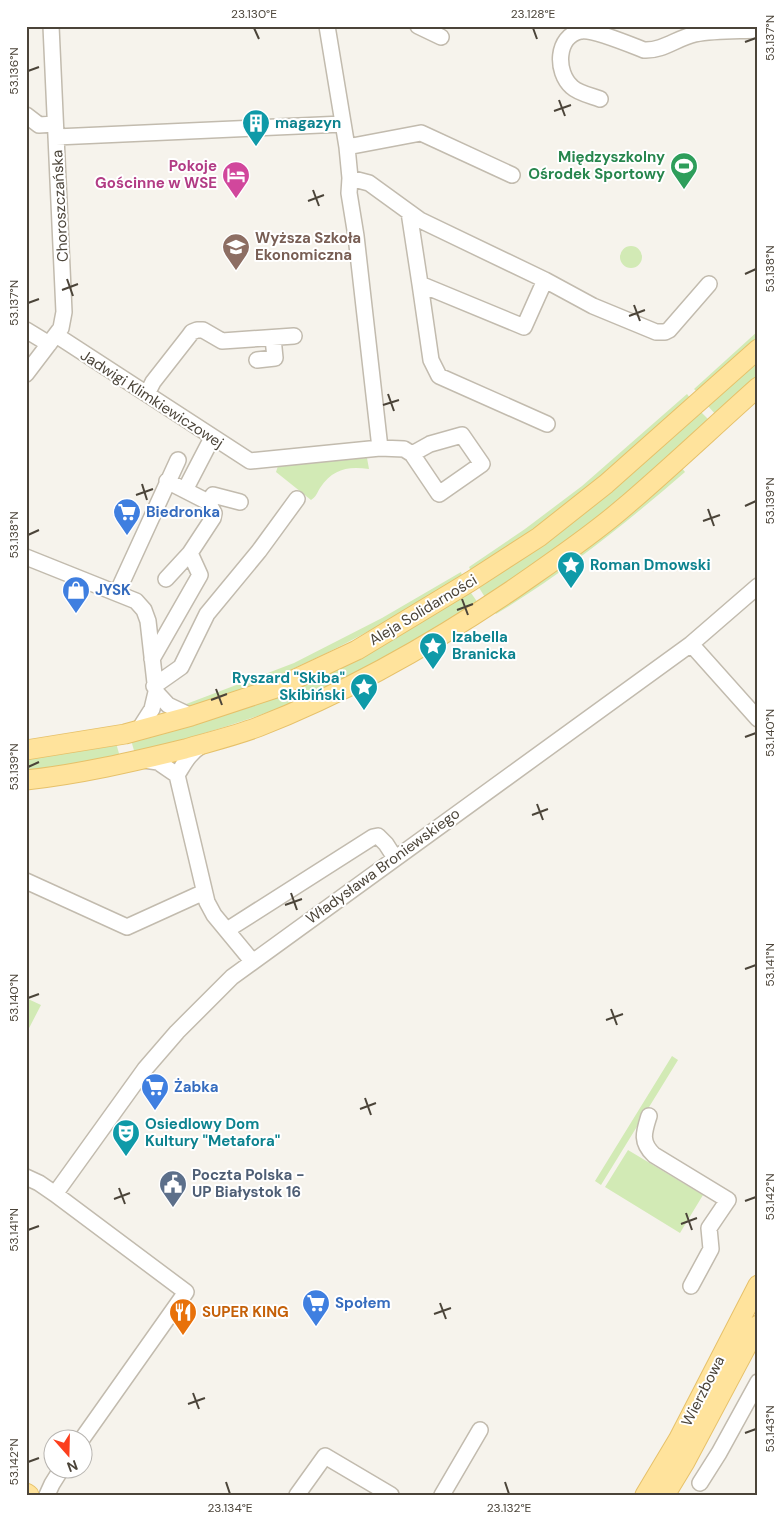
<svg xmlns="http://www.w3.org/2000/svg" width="784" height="1521" font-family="'DM Sans',sans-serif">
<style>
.green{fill:#d2eab5}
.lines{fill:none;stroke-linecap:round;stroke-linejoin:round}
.minor-casing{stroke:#c2bbae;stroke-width:18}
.major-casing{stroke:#e6c16a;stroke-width:21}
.minor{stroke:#fff;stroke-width:15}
.major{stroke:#ffe39c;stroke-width:19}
.ticks{fill:none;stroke:#4b4439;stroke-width:2}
.labels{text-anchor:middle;stroke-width:4;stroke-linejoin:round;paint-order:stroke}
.culture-label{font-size:15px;font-weight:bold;fill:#0d838f;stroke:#fff;text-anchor:start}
.leisure-label{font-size:15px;font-weight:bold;fill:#27864d;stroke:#fff;text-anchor:end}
.hotel-label{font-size:15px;font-weight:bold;fill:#b23c85;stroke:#fff;text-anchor:end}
.street-label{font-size:15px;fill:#4b4439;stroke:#fff}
.education-label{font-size:15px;font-weight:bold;fill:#785e54;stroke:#fff;text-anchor:start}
.shop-label{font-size:15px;font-weight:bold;fill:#366cbe;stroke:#fff;text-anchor:start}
.service-label{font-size:15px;font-weight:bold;fill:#4e5e75;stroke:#fff;text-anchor:start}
.food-label{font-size:15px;font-weight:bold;fill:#c56008;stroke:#fff;text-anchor:start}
.neatline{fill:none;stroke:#4b4439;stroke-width:2}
.ticks-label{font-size:12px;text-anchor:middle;fill:#4b4439}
</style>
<rect width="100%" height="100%" fill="#f6f3ec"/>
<path class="green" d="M620 257a11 11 0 1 1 22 0a11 11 0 1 1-22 0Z
M758,331V339L698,393L694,389Z
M758,359V379L717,416L707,405Z
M687,394L690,398L577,497L520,539L471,571L469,567L525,529L582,486Z
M699,410L710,421L637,486L572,539L486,599L478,586Z
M367,458L369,469C347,466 333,469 320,488C317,493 316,497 311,500L276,472L278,466Z
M681,467L685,472C625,524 564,573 496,614L494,611Z
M461,572L462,576C410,608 357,640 301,665C265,682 227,694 190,707L181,706L294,663L382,618Z
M469,590L478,603C423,637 368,670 308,696C252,721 193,736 135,754L131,740L229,712Z
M116,743L120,757L26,772V758Z
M26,998L41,1005L26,1034Z
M672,1056L678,1060L601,1185L595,1181Z
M628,1150L703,1195L680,1233L605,1187Z"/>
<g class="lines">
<g class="minor-casing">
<path id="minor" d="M327,26L347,147L350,178L349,193L356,236L380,448
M418,26L441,37
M600,99C592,96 578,93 572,87C555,72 556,36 581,31C593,29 631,45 644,50C663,51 677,38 695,34C715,30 738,31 758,30
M26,115L39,125L55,124
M56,137L343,124
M347,147L421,133L512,175
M350,178L369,183L420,220L545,280L593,306L656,332H665L669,330L709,284
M409,212L420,284L524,327L545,280
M420,284L431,360L439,376L547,424
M26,330L49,344
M56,335L250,461L380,448L404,449L412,454L439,494L482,464L462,435L430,444L412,454
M257,360L275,358L273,338
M26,374L61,328L64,312L51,26
M147,394L153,382L189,336L192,332L197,330H203L222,341L294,336
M167,481L208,502L213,495L240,502
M185,490L212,438
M26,557L136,601L144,610L148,621L156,692L152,709L138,731
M166,579L190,553
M117,593L178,460
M691,644L758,719
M152,659L200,575L190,553L213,518L214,513L208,502
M154,686L181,667L207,614L259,551L297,499
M156,692L168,705L191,716
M144,760L158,762L177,775L207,902L214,915L252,961
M177,775C184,764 189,753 201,746
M26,881L127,927L204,892
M227,930L373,837L378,836L386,844L395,858
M649,1116C644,1132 640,1142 654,1155L728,1200L709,1228L711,1249L691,1286
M26,1177L39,1183L55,1194L186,1292L82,1439
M55,1194L145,1069L177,1032L232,977L691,644L758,586
M700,1483L719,1453L758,1382
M47,1495L52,1484L62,1468
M297,1495L325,1456L391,1495
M442,1495L480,1430"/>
</g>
<g class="major-casing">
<path id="major" d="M26,750L125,734L191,716L276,688L357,650L471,581L539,537L606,484L758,349
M26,780C80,774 132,762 185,749C209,742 234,736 258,727C348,692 432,644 512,590C549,564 587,539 622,509C668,470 712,428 758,387
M26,1493L29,1495
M645,1495L678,1440L758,1285
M665,1495L685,1462L758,1325"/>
</g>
<use href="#minor" class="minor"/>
<use href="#major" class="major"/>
</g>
<path class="ticks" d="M254,28L259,39M533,28L537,39M745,42L756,38M28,71L39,67M559,100L565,116M554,111L571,105M313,190L319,206M308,201L324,195M745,274L756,269M67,279L73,296M62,290L78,284M28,303L39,299M634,305L640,321M629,316L645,310M388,394L394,411M383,405L399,400M142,484L147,500M136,495L153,489M745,506L756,501M708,509L714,526M703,521L720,515M28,535L39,530M462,599L468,615M457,610L473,604M216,689L222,705M211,700L227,694M745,737L756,733M28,767L39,762M537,804L543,820M532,815L548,809M291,893L297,910M285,905L302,899M745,969L756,965M28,998L39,994M611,1009L617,1025M606,1020L623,1014M365,1098L371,1115M360,1109L376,1103M119,1188L125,1204M114,1199L130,1193M745,1201L756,1197M686,1213L692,1230M681,1224L697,1218M28,1230L39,1226M440,1303L446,1319M434,1314L451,1308M193,1393L199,1409M188,1404L205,1398M745,1433L756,1429M28,1462L39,1458M226,1482L230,1494M505,1482L509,1494"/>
<defs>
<g id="building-pin" transform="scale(1.4375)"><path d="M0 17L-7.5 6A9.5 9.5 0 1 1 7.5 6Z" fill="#0f9aa8" stroke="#fff"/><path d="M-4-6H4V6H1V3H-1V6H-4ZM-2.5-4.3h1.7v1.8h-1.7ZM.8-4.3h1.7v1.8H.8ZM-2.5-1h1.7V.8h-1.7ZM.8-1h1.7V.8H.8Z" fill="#fff"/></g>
<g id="stadium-pin" transform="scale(1.4375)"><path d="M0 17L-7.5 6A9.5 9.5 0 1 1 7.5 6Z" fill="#2e9e5b" stroke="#fff"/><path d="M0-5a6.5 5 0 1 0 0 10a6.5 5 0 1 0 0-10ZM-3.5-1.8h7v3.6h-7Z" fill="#fff"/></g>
<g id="hotel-pin" transform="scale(1.4375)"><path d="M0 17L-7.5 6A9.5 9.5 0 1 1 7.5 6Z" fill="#d1479c" stroke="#fff"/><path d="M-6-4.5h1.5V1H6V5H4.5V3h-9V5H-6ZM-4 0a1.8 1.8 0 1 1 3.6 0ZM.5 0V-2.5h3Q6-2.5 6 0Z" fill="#fff"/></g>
<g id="university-pin" transform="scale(1.4375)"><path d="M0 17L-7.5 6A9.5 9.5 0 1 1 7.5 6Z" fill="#8d6e63" stroke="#fff"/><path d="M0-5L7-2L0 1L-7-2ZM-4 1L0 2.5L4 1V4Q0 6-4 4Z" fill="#fff"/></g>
<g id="supermarket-pin" transform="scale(1.4375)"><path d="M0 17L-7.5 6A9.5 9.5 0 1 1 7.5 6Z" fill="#3f7fe0" stroke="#fff"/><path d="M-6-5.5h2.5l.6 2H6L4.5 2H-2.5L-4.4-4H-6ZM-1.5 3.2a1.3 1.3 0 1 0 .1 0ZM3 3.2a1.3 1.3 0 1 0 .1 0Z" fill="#fff"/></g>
<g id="sight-pin" transform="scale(1.4375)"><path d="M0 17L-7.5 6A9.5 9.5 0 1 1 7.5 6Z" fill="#0f9aa8" stroke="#fff"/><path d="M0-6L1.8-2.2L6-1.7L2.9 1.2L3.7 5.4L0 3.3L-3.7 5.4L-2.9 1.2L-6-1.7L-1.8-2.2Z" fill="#fff"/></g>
<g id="shop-pin" transform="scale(1.4375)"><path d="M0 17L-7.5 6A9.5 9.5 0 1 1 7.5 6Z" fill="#3f7fe0" stroke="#fff"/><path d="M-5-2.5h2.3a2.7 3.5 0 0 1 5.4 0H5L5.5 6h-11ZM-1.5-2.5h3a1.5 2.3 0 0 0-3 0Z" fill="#fff"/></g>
<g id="theatre-pin" transform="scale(1.4375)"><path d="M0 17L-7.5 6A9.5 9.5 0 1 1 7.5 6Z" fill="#0f9aa8" stroke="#fff"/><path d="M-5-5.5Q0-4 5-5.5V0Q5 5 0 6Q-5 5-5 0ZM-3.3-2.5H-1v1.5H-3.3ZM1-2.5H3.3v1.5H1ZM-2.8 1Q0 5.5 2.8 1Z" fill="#fff"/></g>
<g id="civic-pin" transform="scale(1.4375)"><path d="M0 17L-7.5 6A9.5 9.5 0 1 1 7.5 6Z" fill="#5c6f8a" stroke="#fff"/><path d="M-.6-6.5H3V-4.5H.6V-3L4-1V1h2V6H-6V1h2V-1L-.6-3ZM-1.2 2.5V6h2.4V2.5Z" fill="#fff"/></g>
<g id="restaurant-pin" transform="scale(1.4375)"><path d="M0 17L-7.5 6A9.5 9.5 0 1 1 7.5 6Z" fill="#e8710a" stroke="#fff"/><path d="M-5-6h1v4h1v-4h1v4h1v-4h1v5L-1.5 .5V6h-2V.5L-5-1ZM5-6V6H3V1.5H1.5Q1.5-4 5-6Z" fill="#fff"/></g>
</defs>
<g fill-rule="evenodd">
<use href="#building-pin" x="256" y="123"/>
<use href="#stadium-pin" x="684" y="166"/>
<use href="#hotel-pin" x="236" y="175"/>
<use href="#university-pin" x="236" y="247"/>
<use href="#supermarket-pin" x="127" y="512"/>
<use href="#sight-pin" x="571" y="565"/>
<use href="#shop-pin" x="76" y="590"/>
<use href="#sight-pin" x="433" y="646"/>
<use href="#sight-pin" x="364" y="687"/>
<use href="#supermarket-pin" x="155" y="1087"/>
<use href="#theatre-pin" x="126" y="1133"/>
<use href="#civic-pin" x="173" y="1184"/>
<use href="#supermarket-pin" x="316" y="1303"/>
<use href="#restaurant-pin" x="183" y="1312"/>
</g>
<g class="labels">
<g class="culture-label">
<text x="275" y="128">magazyn</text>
<text x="590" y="570">Roman Dmowski</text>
<text x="452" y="642">Izabella<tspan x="452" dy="17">Branicka</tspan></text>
<text x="345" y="683" text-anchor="end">Ryszard "Skiba"<tspan x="345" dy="17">Skibiński</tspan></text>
<text x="145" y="1129">Osiedlowy Dom<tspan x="145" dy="17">Kultury "Metafora"</tspan></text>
</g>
<g class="leisure-label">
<text x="665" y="162">Międzyszkolny<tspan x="665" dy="17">Ośrodek Sportowy</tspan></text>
</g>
<g class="hotel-label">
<text x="217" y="171">Pokoje<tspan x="217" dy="17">Gościnne w WSE</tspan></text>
</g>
<g class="street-label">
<text transform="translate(60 206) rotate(-93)" y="5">Choroszczańska</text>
<text transform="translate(152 399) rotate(33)" y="5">Jadwigi Klimkiewiczowej</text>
<text transform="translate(423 610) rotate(-31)" y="5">Aleja Solidarności</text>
<text transform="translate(383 866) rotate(-36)" y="5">Władysława Broniewskiego</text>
<text transform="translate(703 1391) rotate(-63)" y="5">Wierzbowa</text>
</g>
<g class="education-label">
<text x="255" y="243">Wyższa Szkoła<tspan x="255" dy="17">Ekonomiczna</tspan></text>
</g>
<g class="shop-label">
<text x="146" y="517">Biedronka</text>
<text x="95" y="595">JYSK</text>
<text x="174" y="1092">Żabka</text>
<text x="335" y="1308">Społem</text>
</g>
<g class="service-label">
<text x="192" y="1180">Poczta Polska -<tspan x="192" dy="17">UP Białystok 16</tspan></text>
</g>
<g class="food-label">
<text x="202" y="1317">SUPER KING</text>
</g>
</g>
<rect width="784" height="1521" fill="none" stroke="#ffffff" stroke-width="55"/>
<g transform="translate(68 1454) rotate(160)"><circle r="24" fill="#ffffff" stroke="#b7b4b0"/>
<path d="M0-4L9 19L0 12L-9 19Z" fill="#fc3f1d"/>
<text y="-8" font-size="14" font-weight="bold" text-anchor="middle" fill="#4b4439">N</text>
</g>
<rect x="28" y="28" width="728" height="1466" class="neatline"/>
<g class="ticks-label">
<text x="254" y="18">23.130°E</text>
<text x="533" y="18">23.128°E</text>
<text transform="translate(770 38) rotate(-90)" y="4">53.137°N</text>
<text transform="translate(14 71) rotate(-90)" y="4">53.136°N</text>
<text transform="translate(770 269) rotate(-90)" y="4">53.138°N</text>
<text transform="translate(14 303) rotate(-90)" y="4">53.137°N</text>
<text transform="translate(770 501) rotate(-90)" y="4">53.139°N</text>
<text transform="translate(14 535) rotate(-90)" y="4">53.138°N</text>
<text transform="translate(770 733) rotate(-90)" y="4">53.140°N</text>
<text transform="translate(14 767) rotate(-90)" y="4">53.139°N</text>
<text transform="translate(770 965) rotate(-90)" y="4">53.141°N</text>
<text transform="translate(14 998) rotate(-90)" y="4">53.140°N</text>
<text transform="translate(770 1197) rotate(-90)" y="4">53.142°N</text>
<text transform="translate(14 1230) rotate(-90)" y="4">53.141°N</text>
<text transform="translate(770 1429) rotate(-90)" y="4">53.143°N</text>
<text transform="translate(14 1462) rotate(-90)" y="4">53.142°N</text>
<text x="230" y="1512">23.134°E</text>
<text x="509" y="1512">23.132°E</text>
</g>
</svg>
